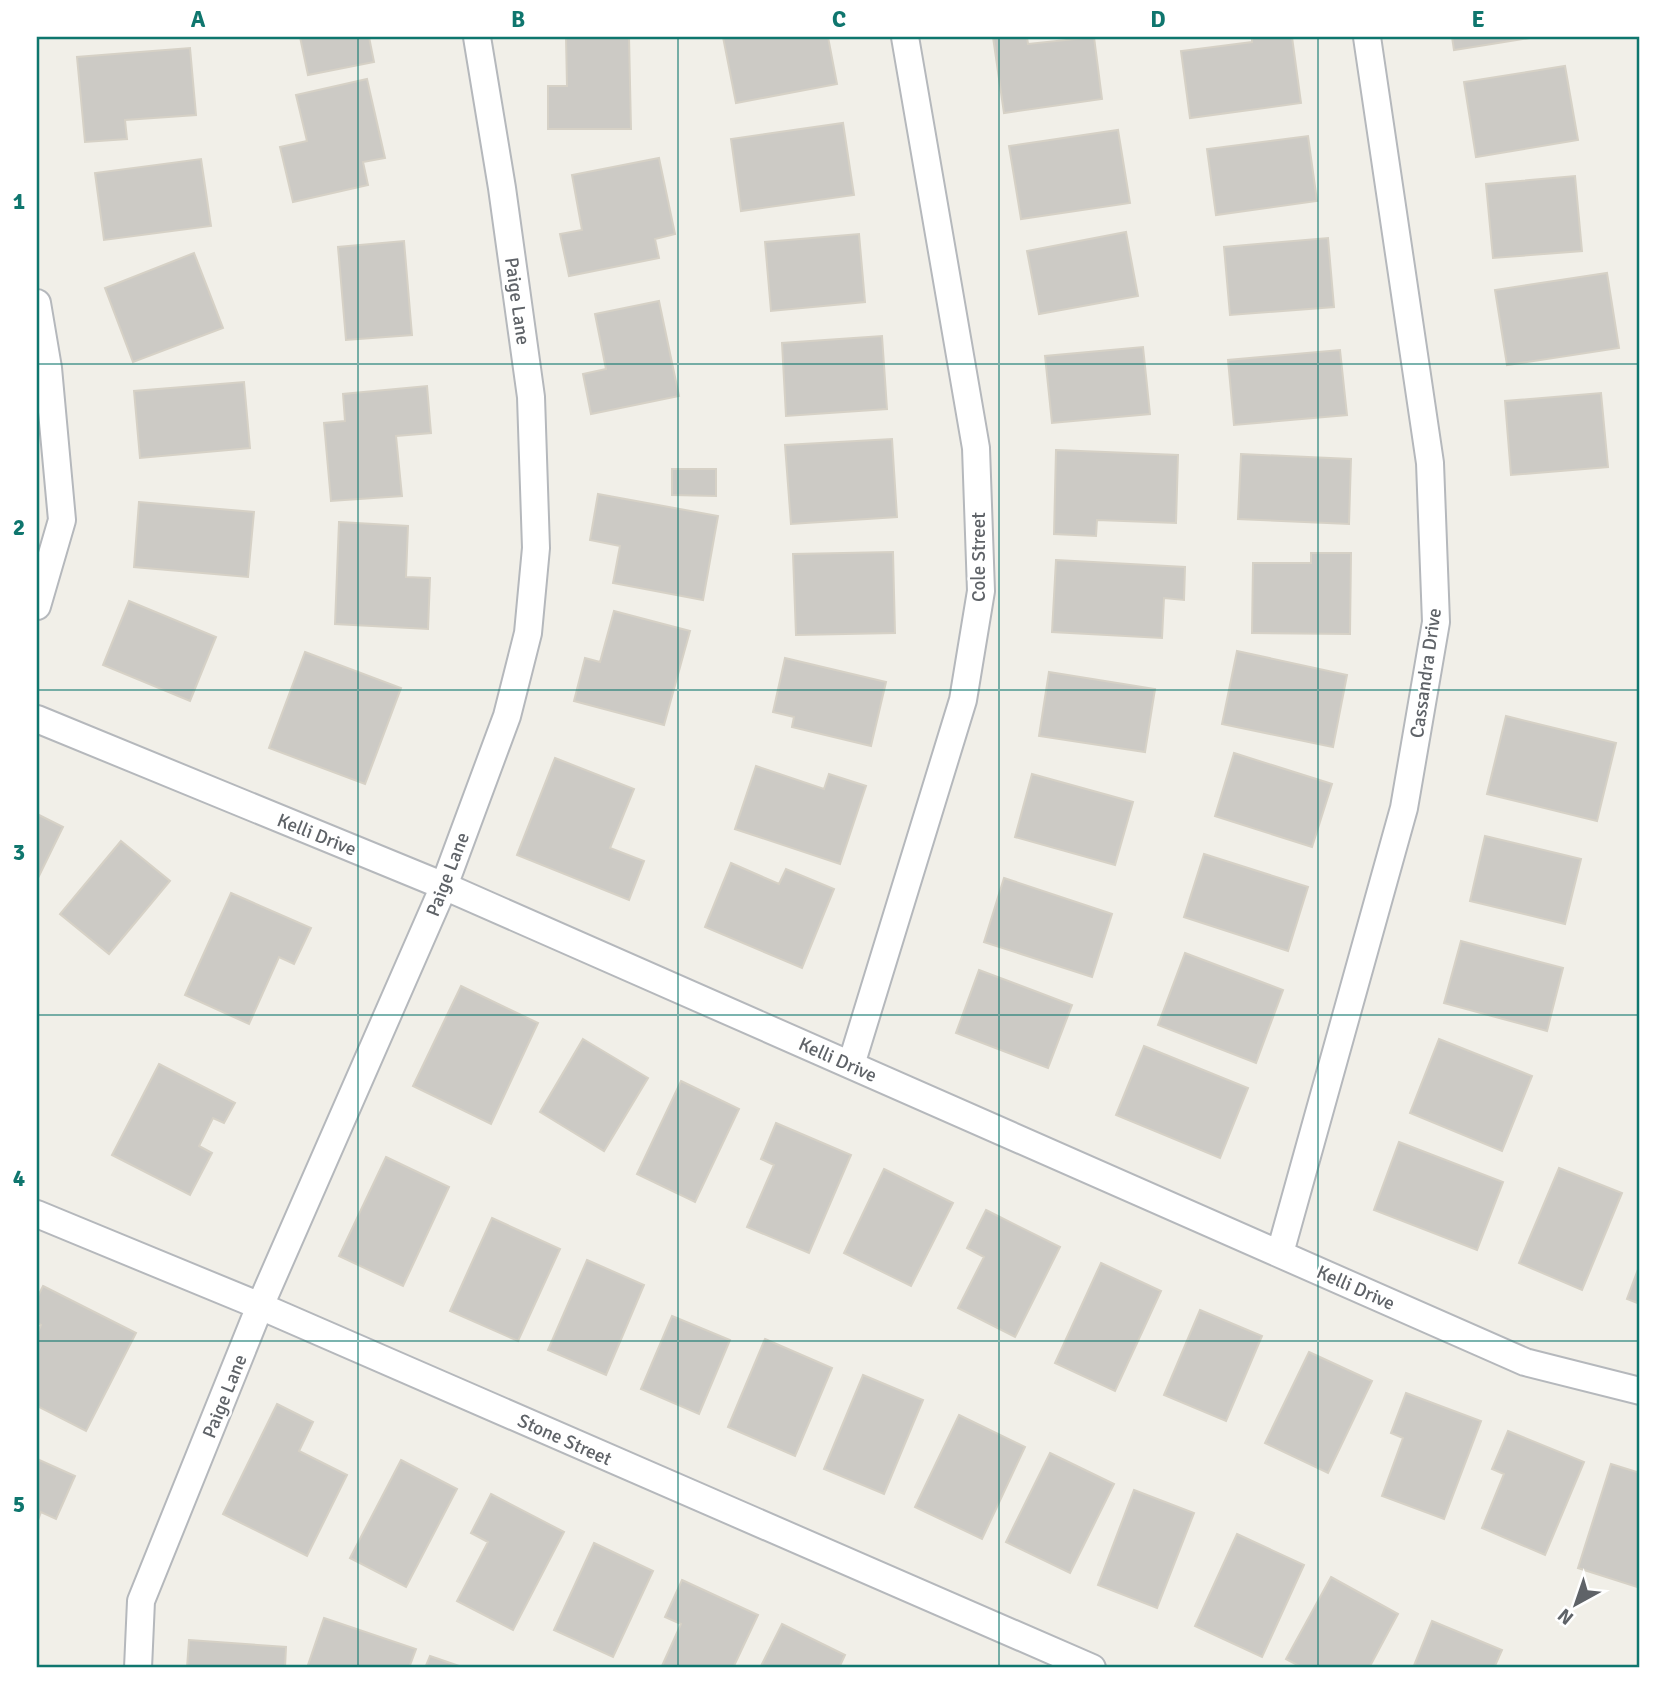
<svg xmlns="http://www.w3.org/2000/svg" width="1677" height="1705" font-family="Signika,sans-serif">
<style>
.building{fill:#cccac5;stroke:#d6d1c6;stroke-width:2}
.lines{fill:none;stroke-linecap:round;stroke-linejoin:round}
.street-casing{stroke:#b5b8bc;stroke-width:30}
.street{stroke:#fff;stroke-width:26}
.grid{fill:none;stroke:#0f766e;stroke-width:2;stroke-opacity:0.55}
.labels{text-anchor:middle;stroke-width:5;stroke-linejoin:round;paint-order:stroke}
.street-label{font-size:19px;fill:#5f6368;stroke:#fff}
.neatline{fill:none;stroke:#0f766e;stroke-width:2.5}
.grid-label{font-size:23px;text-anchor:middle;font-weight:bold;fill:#0f766e}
</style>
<rect width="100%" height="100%" fill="#f1efe8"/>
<path class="building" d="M300,37H369L374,62L308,75Z
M566,37H629L631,129H548V86H567Z
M723,37H828L837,84L736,103Z
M993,37H1027L1028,44L1094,37L1102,99L1004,113Z
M1252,37H1292L1301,103L1190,118L1181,51L1252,42Z
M1452,37H1536L1454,50Z
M190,48L196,115L125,120L127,139L85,142L77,57Z
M1565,66L1578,140L1476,157L1464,82Z
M367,79L385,158L363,162L368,185L293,202L280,147L307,141L296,95Z
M843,123L854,195L741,211L731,139Z
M1118,130L1130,203L1021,219L1009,146Z
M1308,136L1317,201L1216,215L1207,149Z
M659,158L675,234L655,239L659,258L569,276L560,234L582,230L572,175Z
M201,159L211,226L104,240L95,173Z
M1575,176L1582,251L1493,258L1486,184Z
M1126,232L1138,296L1039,314L1027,251Z
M859,234L865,302L771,311L765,242Z
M1328,238L1334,307L1230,315L1224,247Z
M404,241L412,335L346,340L338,247Z
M194,253L223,328L133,362L105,288Z
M1607,273L1619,348L1507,365L1495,290Z
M659,301L679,396L591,414L583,374L606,369L595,314Z
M882,336L887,409L786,416L782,343Z
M1143,347L1150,414L1052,423L1045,356Z
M1340,350L1347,415L1234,425L1228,360Z
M244,382L250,448L140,458L134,391Z
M427,386L431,433L396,436L402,496L331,501L324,423L345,421L343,394Z
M1601,393L1608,467L1511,475L1505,401Z
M892,439L897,517L791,524L785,445Z
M1056,450L1178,455L1176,523L1097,520L1096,536L1054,534Z
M1241,454L1351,459L1349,524L1238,519Z
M672,469H716V496L672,495Z
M598,494L718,516L703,600L613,583L620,546L590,540Z
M139,502L254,512L248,577L134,567Z
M339,522L408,526L406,577L430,578L428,629L335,624Z
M893,552L895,633L796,635L793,554Z
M1311,553H1351L1350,634L1252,633L1253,563H1311Z
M1056,560L1185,567L1184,600L1164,598L1162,638L1052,632Z
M129,601L216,637L190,701L103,665Z
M614,611L690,631L664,725L574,701L585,658L600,662Z
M1237,651L1347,675L1333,747L1222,724Z
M305,652L401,688L365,784L269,748Z
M785,658L886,682L871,746L792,727L794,717L773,712Z
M1049,672L1155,689L1145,752L1039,736Z
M1506,716L1616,743L1597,821L1487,794Z
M1234,753L1332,784L1312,847L1215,816Z
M555,758L634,789L610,848L644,861L629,900L517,855Z
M756,766L824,789L829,774L866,786L840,864L735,829Z
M1032,774L1133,802L1115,865L1015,837Z
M37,814L63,827L37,880Z
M1485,836L1581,859L1565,924L1470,901Z
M121,841L170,881L109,954L60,914Z
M1204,854L1308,887L1288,951L1184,917Z
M731,863L779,884L786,869L834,889L802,968L705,927Z
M1004,878L1112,914L1092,977L984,942Z
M231,893L311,928L294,964L279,957L249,1024L185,995Z
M1461,941L1563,968L1547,1031L1444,1003Z
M1185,953L1283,990L1256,1063L1158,1025Z
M979,970L1072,1005L1048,1068L956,1033Z
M461,986L538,1023L491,1124L413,1086Z
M583,1039L648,1078L604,1151L540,1112Z
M1439,1039L1532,1076L1502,1151L1410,1113Z
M1144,1046L1248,1088L1220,1158L1116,1115Z
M159,1064L235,1103L224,1123L213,1118L199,1146L212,1153L190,1195L112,1155Z
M681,1081L739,1109L695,1202L637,1174Z
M776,1123L851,1155L809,1253L747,1227L774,1165L761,1159Z
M1399,1142L1503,1182L1477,1250L1374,1210Z
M386,1157L449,1187L403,1286L339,1256Z
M1559,1168L1622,1193L1582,1290L1519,1263Z
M884,1169L953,1203L911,1286L844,1253Z
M986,1210L1060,1247L1015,1337L958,1308L984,1257L967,1248Z
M492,1218L560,1249L518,1341L450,1311Z
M587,1260L644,1285L606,1375L548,1350Z
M1101,1263L1161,1291L1115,1391L1055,1363Z
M1640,1264V1304L1627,1299Z
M43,1286L136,1333L86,1431L37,1406V1334L41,1325L37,1323V1298Z
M1200,1310L1262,1336L1226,1421L1164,1395Z
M672,1316L730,1340L699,1414L641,1389Z
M765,1339L832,1368L795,1456L728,1427Z
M1309,1352L1372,1381L1328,1473L1265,1443Z
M863,1375L923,1400L884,1494L824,1469Z
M1406,1393L1481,1421L1444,1519L1382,1496L1403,1438L1391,1433Z
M277,1404L313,1422L299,1451L347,1475L307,1556L223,1514Z
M959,1415L1025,1447L982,1539L915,1507Z
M1508,1431L1584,1462L1545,1555L1482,1528L1504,1474L1492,1469Z
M1050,1453L1114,1484L1070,1573L1006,1542Z
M37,1459L75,1476L56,1519L41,1512L37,1523Z
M401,1460L457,1489L406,1587L350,1558Z
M1611,1464L1640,1473V1588L1578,1568Z
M1134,1490L1194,1513L1157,1608L1098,1585Z
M491,1494L564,1532L513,1630L457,1601L488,1542L471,1533Z
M1237,1534L1304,1565L1262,1657L1195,1626Z
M594,1543L653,1571L613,1657L554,1630Z
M1331,1577L1398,1614L1369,1668H1303L1286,1659Z
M682,1580L758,1615L733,1668H661L681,1624L665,1617Z
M324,1618L416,1649L409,1668H307Z
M1432,1621L1502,1650L1494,1668H1413Z
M782,1624L845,1655L839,1668H760Z
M189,1640L286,1647L285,1668H187Z
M430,1656L465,1668H425Z"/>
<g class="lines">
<g class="street-casing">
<path id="street" d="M37,303L48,368L62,520L37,606
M37,719L444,886L1525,1362L1640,1391
M851,1065L963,700L981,591L976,448L905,37
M37,1214L260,1306L1092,1668
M1280,1253L1404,808L1436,622L1430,463L1367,37
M138,1668L141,1601L260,1306L444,886L507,716L528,633L536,548L531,397L502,188L477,37"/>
</g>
<use href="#street" class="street"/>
</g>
<path class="grid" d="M358,37V1668M678,37V1668M999,37V1668M1318,37V1668M37,364H1640M37,690H1640M37,1015H1640M37,1341H1640"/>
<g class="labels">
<g class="street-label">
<text transform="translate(518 301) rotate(82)" y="7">Paige Lane</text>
<text transform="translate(978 557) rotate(-90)" y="7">Cole Street</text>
<text transform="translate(1425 673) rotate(-82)" y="7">Cassandra Drive</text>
<text transform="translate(317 834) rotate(22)" y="7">Kelli Drive</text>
<text transform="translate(447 874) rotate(-69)" y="7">Paige Lane</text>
<text transform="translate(838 1059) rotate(24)" y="7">Kelli Drive</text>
<text transform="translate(1356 1287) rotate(24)" y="7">Kelli Drive</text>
<text transform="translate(224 1396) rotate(-68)" y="7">Paige Lane</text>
<text transform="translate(565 1439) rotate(24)" y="7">Stone Street</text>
</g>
</g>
<rect width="1677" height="1705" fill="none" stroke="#ffffff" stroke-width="77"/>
<g transform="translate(1576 1604) rotate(220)" stroke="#ffffff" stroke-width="5" paint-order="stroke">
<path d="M0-5L12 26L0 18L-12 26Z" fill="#5f6368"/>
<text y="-10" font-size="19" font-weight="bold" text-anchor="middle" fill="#5f6368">N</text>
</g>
<rect x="38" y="38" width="1600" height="1628" class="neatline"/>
<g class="grid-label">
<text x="198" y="27">A</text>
<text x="518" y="27">B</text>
<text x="839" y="27">C</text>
<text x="1158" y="27">D</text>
<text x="1478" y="27">E</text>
<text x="19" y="209">1</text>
<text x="19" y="535">2</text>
<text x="19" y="860">3</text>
<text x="19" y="1186">4</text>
<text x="19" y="1512">5</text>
</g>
</svg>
